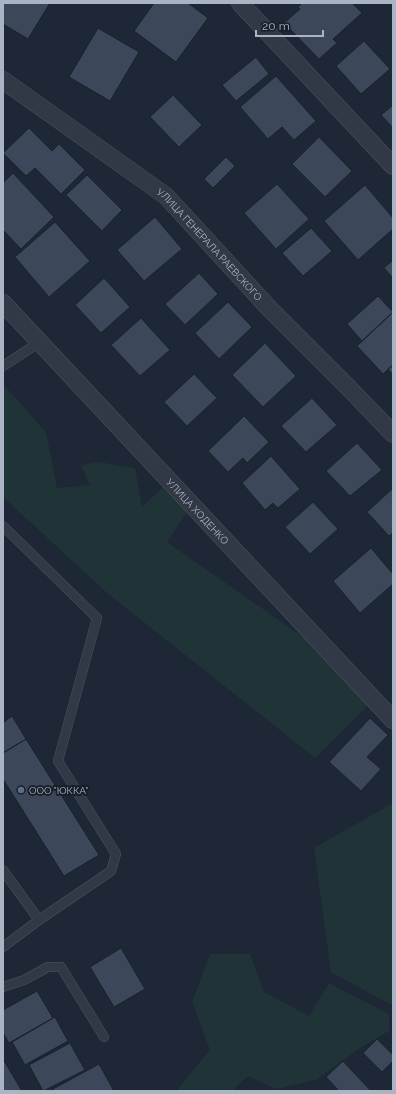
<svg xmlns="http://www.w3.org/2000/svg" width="396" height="1094" font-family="Raleway,sans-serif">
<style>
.green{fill:#203337}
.building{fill:#3c4759;stroke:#19212d}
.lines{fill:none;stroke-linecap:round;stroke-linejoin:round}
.lane-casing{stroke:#4c5462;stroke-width:10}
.street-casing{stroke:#4c5462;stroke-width:18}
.lane{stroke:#313946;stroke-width:9}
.street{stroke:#313946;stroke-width:17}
.service-dot{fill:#5c6f8a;stroke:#171f2a;stroke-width:1.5}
.labels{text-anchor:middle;stroke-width:4;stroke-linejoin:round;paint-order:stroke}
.street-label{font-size:10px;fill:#abb4c4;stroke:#171f2a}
.poi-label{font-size:10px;fill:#abb4c4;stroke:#171f2a;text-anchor:start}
</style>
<rect width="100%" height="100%" fill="#1e2736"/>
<path class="green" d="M4,385L46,432L57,488L90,485L81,465L98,462L135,468L142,507L162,488L189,509L167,542L313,644L369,705L315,758L106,592L3,497Z
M393,803V1006L331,972L314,848Z
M210,954H250L264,992L309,1016L329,983L389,1014V1031L357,1050L316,1080L276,1089L248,1076L232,1091H176L210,1050L192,1002Z"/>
<path class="building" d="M3,3H50L28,39L3,24Z
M154,3H188L208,18L176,62L134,31Z
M302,3H352L362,13L333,39L337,43L319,59L284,23L300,9L298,7Z
M98,28L139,52L110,101L69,77Z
M364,41L390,69L361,94L336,66Z
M256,57L269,74L236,101L222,85Z
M276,76L316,121L294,140L282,127L268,139L240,107Z
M173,95L202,125L179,147L150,117Z
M393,105V128L381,115Z
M29,128L52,151L59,144L85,170L61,194L35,168L26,176L3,153Z
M319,137L352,171L325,197L292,164Z
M226,157L235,166L213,188L204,179Z
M13,173L54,217L21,249L3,230V183Z
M87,175L122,210L102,231L66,195Z
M277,184L309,219L276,249L244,213Z
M365,185L393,218V229L358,260L324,221Z
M155,217L182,249L144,281L117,250Z
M55,222L90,261L49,297L15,257Z
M311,228L332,251L303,276L282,253Z
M393,260V278L384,268Z
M199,273L218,294L185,325L165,304Z
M104,278L130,307L101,333L75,305Z
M378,296L393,312L362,341L347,324Z
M228,302L252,327L219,359L195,333Z
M393,312V365L383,374L357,346Z
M141,318L170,350L140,376L111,345Z
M265,343L296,376L263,407L232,375Z
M393,365V375L388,369Z
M194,374L217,398L187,426L164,402Z
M312,398L337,425L306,452L281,426Z
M244,416L269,442L247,463L243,458L228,472L208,451Z
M357,443L382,470L350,496L326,471Z
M271,456L300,489L278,508L273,503L265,510L242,483Z
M393,488V533L389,536L367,512Z
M313,502L338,529L310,554L285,527Z
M371,548L393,574V584L360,613L333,581Z
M12,716L26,739L3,753V720L4,722Z
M370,718L388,735L367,757L381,769L361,791L329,762Z
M26,739L99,855L64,876L3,779V753Z
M121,948L145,989L114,1007L90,967Z
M37,991L53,1018L9,1043L3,1033V1010Z
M55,1017L68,1041L25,1065L12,1042Z
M377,1039L393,1055V1061L382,1072L363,1053Z
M70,1043L85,1070L43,1091L29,1065Z
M3,1059L22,1091H3Z
M343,1061L371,1091H339L326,1077Z
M99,1064L114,1091H55L53,1089Z"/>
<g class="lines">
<g class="lane-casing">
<path id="lane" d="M3,366L40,342
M3,526L97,618L58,761L116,854L111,871L39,920
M3,870L39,920L3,947
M3,987L24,980L48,967H61L104,1037"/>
</g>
<g class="street-casing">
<g id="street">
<path d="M240,3L393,166"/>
<path id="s1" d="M3,80L166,196L267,306L348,387L393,434"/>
<path id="s2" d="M3,303L393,720"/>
</g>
</g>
<use href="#lane" class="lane"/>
<use href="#street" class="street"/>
</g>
<circle class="service-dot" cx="21" cy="790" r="4"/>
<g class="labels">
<g class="street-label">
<text dy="4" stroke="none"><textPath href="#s1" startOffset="265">УЛИЦА ГЕНЕРАЛА РАЕВСКОГО</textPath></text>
<text dy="4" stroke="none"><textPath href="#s2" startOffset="285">УЛИЦА ХОДЕНКО</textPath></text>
</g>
<g class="poi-label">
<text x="29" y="794">ООО "ЮККА"</text>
</g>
</g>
<rect width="396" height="1094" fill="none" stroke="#abb4c4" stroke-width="8"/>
<path d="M256 30v6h67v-6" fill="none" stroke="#abb4c4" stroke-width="2"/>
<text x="262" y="30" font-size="12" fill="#abb4c4" stroke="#171f2a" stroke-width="3" paint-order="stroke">20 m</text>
</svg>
